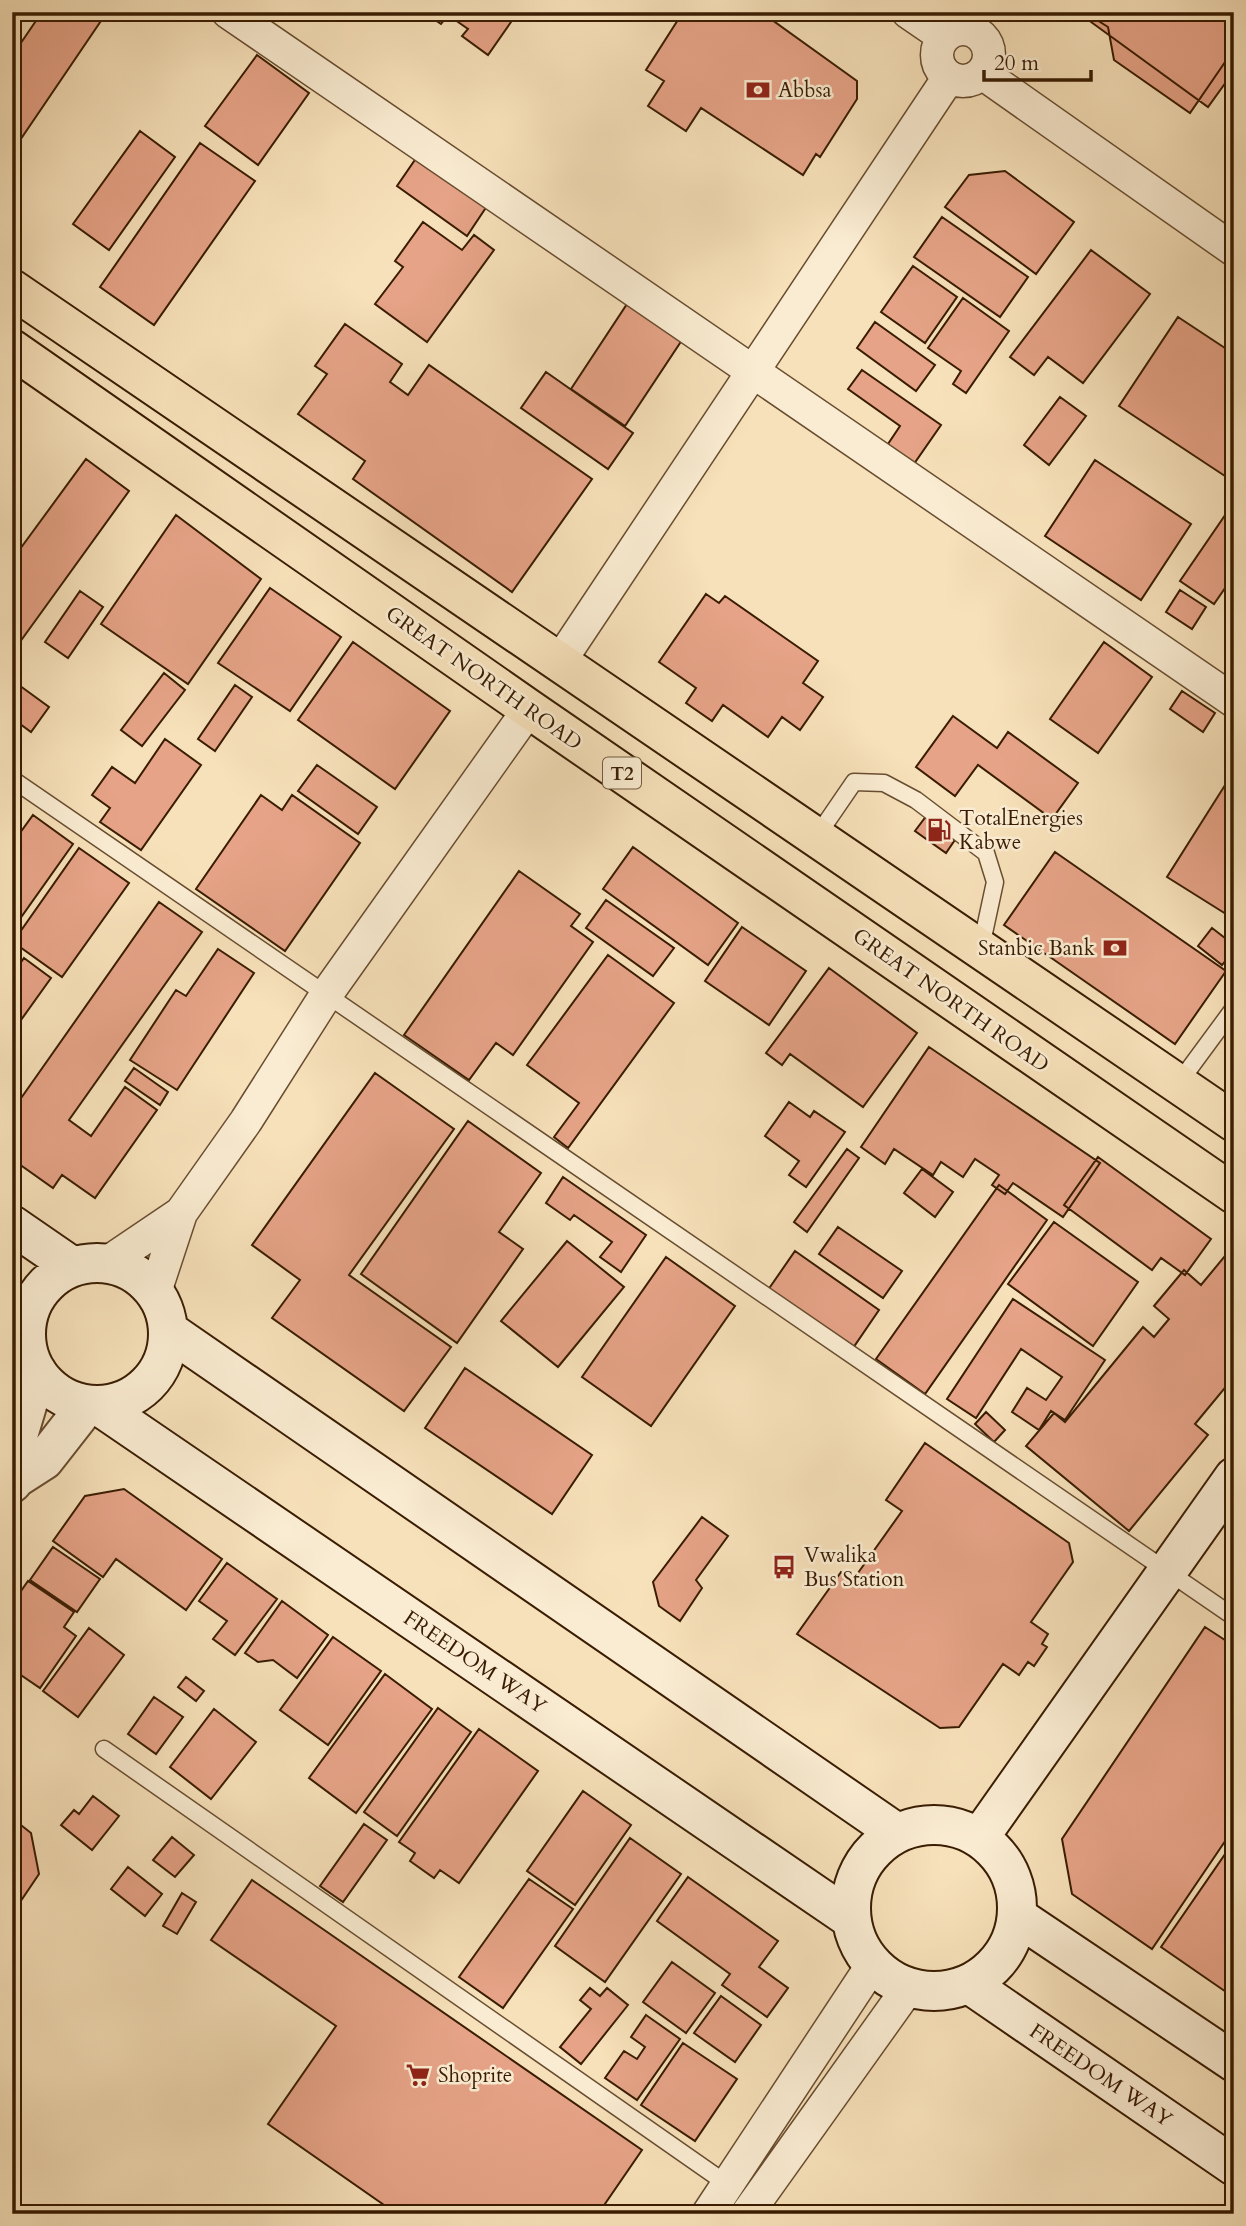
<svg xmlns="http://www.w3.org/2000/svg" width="1246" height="2226" font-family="Cardo,serif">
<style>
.building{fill:#e6a387;stroke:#391c02;stroke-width:2}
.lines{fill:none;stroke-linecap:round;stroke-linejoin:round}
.service-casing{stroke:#684d30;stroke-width:19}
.minor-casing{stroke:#684d30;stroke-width:35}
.tertiary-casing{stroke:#684d30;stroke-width:42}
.secondary-casing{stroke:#391c02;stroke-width:42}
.trunk-casing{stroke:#391c02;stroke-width:42}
.service{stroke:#faecd2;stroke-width:16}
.minor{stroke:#faecd2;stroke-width:32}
.tertiary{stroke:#faecd2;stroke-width:38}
.secondary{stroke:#faecd2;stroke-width:38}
.trunk{stroke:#f7e1ba;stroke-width:38}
.labels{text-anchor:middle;stroke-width:5;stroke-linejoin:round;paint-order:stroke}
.shield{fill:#faecd2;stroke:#735a40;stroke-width:2}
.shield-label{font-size:19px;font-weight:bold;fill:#391c02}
.poi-label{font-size:21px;fill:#391c02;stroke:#faecd2;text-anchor:start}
.street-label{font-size:21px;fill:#391c02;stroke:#faecd2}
</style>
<rect width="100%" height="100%" fill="#f7e1ba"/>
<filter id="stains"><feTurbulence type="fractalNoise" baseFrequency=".00286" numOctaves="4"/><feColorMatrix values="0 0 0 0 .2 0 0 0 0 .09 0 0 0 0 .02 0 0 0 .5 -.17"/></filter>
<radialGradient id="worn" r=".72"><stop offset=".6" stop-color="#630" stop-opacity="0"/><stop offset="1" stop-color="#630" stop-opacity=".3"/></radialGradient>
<path class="building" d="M42,12H107L12,152V56Z
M423,12H518L488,55L462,36L468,29L448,15L441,24Z
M683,12H761L857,81V99L820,157L816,154L803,175L701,108L686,131L648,106L664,81L646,70Z
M1082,12H1234V71L1208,107L1080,14Z
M1103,12H1234V49L1190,113L1114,60L1108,27L1097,20Z
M257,55L309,93L258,165L205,126Z
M140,131L175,157L109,250L73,224Z
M200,143L255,181L154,325L100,287Z
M419,154L489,203L467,236L397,186Z
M1005,171L1074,222L1036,274L945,207L969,175Z
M942,217L1028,277L1000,317L914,257Z
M423,222L462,250L474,235L494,250L427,342L375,304L403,267L395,261Z
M1091,250L1150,294L1083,383L1048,357L1034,375L1010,357Z
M913,266L957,297L925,343L881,312Z
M963,298L1009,331L966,393L953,384L961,371L928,348Z
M629,301L684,337L625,426L571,389Z
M1178,317L1234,354V482L1119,406Z
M875,322L935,365L916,391L857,348Z
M345,324L402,364L390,382L408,395L429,365L592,479L512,592L353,479L365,461L298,414L327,374L315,366Z
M862,370L941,425L909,471L882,453L900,426L848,389Z
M546,372L633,433L608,469L521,408Z
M1060,397L1086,416L1049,465L1024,445Z
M86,459L129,491L12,653V560Z
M1095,460L1191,524L1141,600L1045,536Z
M1232,505L1234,506V575L1214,604L1180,581Z
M176,515L261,579L188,684L101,624Z
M270,588L341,637L290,711L218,663Z
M1180,590L1206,607L1192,629L1166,612Z
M80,591L103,607L68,658L45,642Z
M706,594L719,603L725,596L818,661L803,683L823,697L800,730L782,717L768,737L723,705L712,721L686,703L696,688L659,662Z
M353,642L450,711L395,789L298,720Z
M1104,642L1152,677L1098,753L1050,719Z
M164,673L185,690L142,746L121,730Z
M12,680L49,707L31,732L12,718Z
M235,685L252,697L215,751L198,739Z
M1182,691L1215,713L1203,732L1170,709Z
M953,716L997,748L1008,732L1078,783L1052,819L978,765L955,796L916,767Z
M165,739L201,765L141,850L100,822L110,808L92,795L112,767L135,783Z
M317,765L377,807L358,834L298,791Z
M1234,771V919L1167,877Z
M261,795L282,810L292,795L360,843L285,951L196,889Z
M933,807L963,828L946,853L915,831Z
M33,815L73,844L12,930V844Z
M633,847L738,923L708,965L603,889Z
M79,848L129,883L62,977L13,942Z
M1055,852L1226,971L1175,1044L1004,925Z
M519,871L580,914L571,926L593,942L513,1055L496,1043L469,1080L404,1035Z
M606,900L674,948L653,976L586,928Z
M159,902L202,932L69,1120L91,1136L125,1087L157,1110L95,1198L62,1175L53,1188L12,1159V1111Z
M742,927L806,971L769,1025L705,981Z
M1212,928L1234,945V950L1222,965L1198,946Z
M218,949L254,973L177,1090L130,1060L176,990L186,996Z
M608,955L674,1003L568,1148L554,1137L579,1103L527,1065Z
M24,958L51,978L21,1020L12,1015V975Z
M829,968L917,1033L863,1107L790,1054L782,1065L766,1053Z
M929,1047L1100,1163L1063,1217L1013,1183L1005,1194L992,1185L999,1175L975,1159L963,1177L941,1162L933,1175L894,1149L885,1164L861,1147Z
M134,1068L168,1092L160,1105L125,1081Z
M375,1073L454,1129L349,1275L451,1347L404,1411L272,1318L300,1280L252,1245Z
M789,1102L810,1117L814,1111L845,1132L806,1187L789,1175L799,1161L765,1136Z
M468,1121L541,1173L499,1232L523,1249L457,1343L361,1274Z
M847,1149L859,1158L807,1232L794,1222Z
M1098,1157L1211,1239L1185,1275L1161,1258L1152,1270L1064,1205Z
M922,1169L953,1192L935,1217L904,1193Z
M563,1177L646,1235L621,1272L600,1257L612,1242L574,1215L570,1220L546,1203Z
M999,1185L1047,1220L925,1394L876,1359Z
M1054,1222L1138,1282L1093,1346L1008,1284Z
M838,1227L902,1271L883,1298L819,1254Z
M567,1241L624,1287L558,1367L501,1321Z
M1234,1245V1377L1195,1424L1208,1435L1129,1531L1026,1446L1054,1413L1065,1422L1143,1327L1154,1337L1169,1319L1154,1306L1184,1270L1201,1285Z
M795,1251L879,1310L853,1348L768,1290Z
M666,1257L735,1306L651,1426L582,1377Z
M1013,1299L1105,1360L1065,1420L1051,1411L1039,1430L1012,1412L1027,1388L1046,1400L1062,1377L1021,1349L976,1418L947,1399Z
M465,1368L592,1455L552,1514L425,1428Z
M986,1412L1005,1430L994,1442L975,1424Z
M925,1443L1069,1543L1073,1562L1031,1622L1048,1634L1042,1644L1047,1647L1034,1666L1028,1662L1019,1675L1003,1664L959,1727L940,1728L797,1634L841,1572L853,1580L902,1511L886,1500Z
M124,1489L222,1559L186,1610L116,1559L103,1577L53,1541L85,1496Z
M702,1517L728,1536L696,1580L702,1588L680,1621L659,1606L653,1582Z
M53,1547L100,1579L77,1612L30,1580Z
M227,1563L277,1599L235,1655L213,1639L227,1621L199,1601Z
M28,1581L74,1612L64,1627L76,1636L40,1688L12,1669V1604Z
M282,1601L328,1635L297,1678L273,1660L258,1662L245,1653Z
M1205,1627L1234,1646V1828L1152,1949L1072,1894L1062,1839Z
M89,1628L124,1655L78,1717L43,1691Z
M333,1637L381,1671L328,1745L280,1710Z
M385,1674L432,1709L356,1813L309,1778Z
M186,1677L204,1691L196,1701L178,1687Z
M154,1697L183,1717L156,1754L128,1734Z
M438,1708L471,1732L397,1836L364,1812Z
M214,1709L256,1742L211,1799L170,1767Z
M479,1729L538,1771L459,1883L440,1870L434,1878L410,1861L415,1853L399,1842Z
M583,1791L631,1825L575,1905L527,1871Z
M93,1796L119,1816L92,1850L61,1825L74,1810L79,1814Z
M12,1818L31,1833L39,1874L12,1914Z
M364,1824L387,1840L343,1902L320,1886Z
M172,1837L194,1855L175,1877L153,1860Z
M630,1838L681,1874L605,1982L555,1946Z
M1230,1847L1234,1850V1988L1229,1994L1161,1947Z
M128,1867L162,1894L145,1916L111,1889Z
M688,1877L778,1941L759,1967L788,1988L767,2017L722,1985L730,1974L657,1921Z
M529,1879L573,1909L503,2008L459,1977Z
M252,1880L642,2150L598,2214H397L268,2124L336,2026L211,1940Z
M182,1893L196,1902L177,1934L163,1926Z
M672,1962L715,1993L686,2033L643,2002Z
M590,1988L600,1996L607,1988L628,2005L581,2064L560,2047L591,2009L580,2000Z
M721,1996L761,2025L735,2062L694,2033Z
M646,2015L680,2039L637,2100L605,2078L624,2051L637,2059L645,2047L631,2037Z
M683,2043L737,2079L695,2141L641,2105Z"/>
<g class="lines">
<g class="service-casing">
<path id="service" d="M12,779L1234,1617
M817,836L854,782L884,783L916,800L986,853L995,882L981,947
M1178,1084L1234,1008
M104,1749L727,2184"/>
</g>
<g class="minor-casing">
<path id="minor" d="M228,12L1234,701
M908,12L943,36
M937 55a26 26 0 1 1 52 0a26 26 0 1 1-52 0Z
M982,73L1234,250
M560,661L949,77
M107,1263L181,1213
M155,1292L181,1213L246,1121L326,995L529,709
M708,2214L873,1964
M747,2214L909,1987"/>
</g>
<g class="tertiary-casing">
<path id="tertiary" d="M16,1478L17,1439L37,1372
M12,1483L16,1478L44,1460L87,1405"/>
</g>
<g class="secondary-casing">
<path id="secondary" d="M12,1225L73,1267
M26 1334a71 71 0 1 1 142 0a71 71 0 1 1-142 0Z
M169,1331L897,1833
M99,1406L851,1919
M851 1908a83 83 0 1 1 166 0a83 83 0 1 1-166 0Z
M979,1838L1234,1477
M1018,1917L1234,2062
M969,1984L1234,2166"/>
</g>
<g class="trunk-casing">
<path id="trunk" d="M12,289L1234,1122
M12,349L529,709L1234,1194"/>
</g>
<use href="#service" class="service"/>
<use href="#minor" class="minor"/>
<use href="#tertiary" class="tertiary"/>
<use href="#secondary" class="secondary"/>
<use href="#trunk" class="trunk"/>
</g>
<defs>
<g id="bank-bare" transform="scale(1.89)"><path d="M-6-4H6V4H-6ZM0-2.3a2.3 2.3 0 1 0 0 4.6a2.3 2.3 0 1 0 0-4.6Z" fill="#8f2418" stroke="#faecd2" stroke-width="2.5" paint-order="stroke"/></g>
<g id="fuel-bare" transform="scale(1.89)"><path d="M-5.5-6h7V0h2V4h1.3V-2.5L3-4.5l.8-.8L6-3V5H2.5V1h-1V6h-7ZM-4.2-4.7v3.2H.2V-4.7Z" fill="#8f2418" stroke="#faecd2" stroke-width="2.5" paint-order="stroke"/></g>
<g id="bus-bare" transform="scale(1.89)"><path d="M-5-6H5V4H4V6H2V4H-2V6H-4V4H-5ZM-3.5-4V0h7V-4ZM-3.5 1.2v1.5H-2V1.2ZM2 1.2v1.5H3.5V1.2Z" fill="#8f2418" stroke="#faecd2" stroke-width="2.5" paint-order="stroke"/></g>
<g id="supermarket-bare" transform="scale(1.89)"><path d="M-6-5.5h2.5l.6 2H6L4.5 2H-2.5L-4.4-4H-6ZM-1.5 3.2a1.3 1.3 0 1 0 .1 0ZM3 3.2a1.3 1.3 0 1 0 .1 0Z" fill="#8f2418" stroke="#faecd2" stroke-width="2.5" paint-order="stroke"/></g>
</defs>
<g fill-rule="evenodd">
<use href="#bank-bare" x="758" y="90"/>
<use href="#fuel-bare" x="939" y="830"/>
<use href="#bank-bare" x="1115" y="948"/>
<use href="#bus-bare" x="784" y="1567"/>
<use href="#supermarket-bare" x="418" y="2075"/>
</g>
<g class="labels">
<rect class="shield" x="603" y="757.5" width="38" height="31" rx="5"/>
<g class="shield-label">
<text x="622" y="780">T2</text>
</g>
<g class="poi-label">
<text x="778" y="97">Abbsa</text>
<text x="959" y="825">TotalEnergies<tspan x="959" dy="24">Kabwe</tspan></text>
<text x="1095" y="955" text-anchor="end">Stanbic Bank</text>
<text x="804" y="1562">Vwalika<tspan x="804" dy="24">Bus Station</tspan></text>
<text x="438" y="2082">Shoprite</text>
</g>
<g class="street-label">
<text transform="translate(484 678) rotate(35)" y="7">GREAT NORTH ROAD</text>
<text transform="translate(951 1000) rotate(35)" y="7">GREAT NORTH ROAD</text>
<text transform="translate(475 1662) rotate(34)" y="7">FREEDOM WAY</text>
<text transform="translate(1101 2075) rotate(34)" y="7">FREEDOM WAY</text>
</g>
</g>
<rect width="1246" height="2226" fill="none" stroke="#f7e1ba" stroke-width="42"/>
<rect x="14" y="14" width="1218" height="2198" fill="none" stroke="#391c02" stroke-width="3.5"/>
<rect x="21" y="21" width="1204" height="2184" fill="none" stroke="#391c02" stroke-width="2"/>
<path d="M984 70v10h107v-10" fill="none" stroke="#391c02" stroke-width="3.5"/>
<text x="994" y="70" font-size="21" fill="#391c02" stroke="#faecd2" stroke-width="5" paint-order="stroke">20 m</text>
<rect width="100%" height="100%" filter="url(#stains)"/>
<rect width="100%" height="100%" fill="url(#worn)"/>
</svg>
